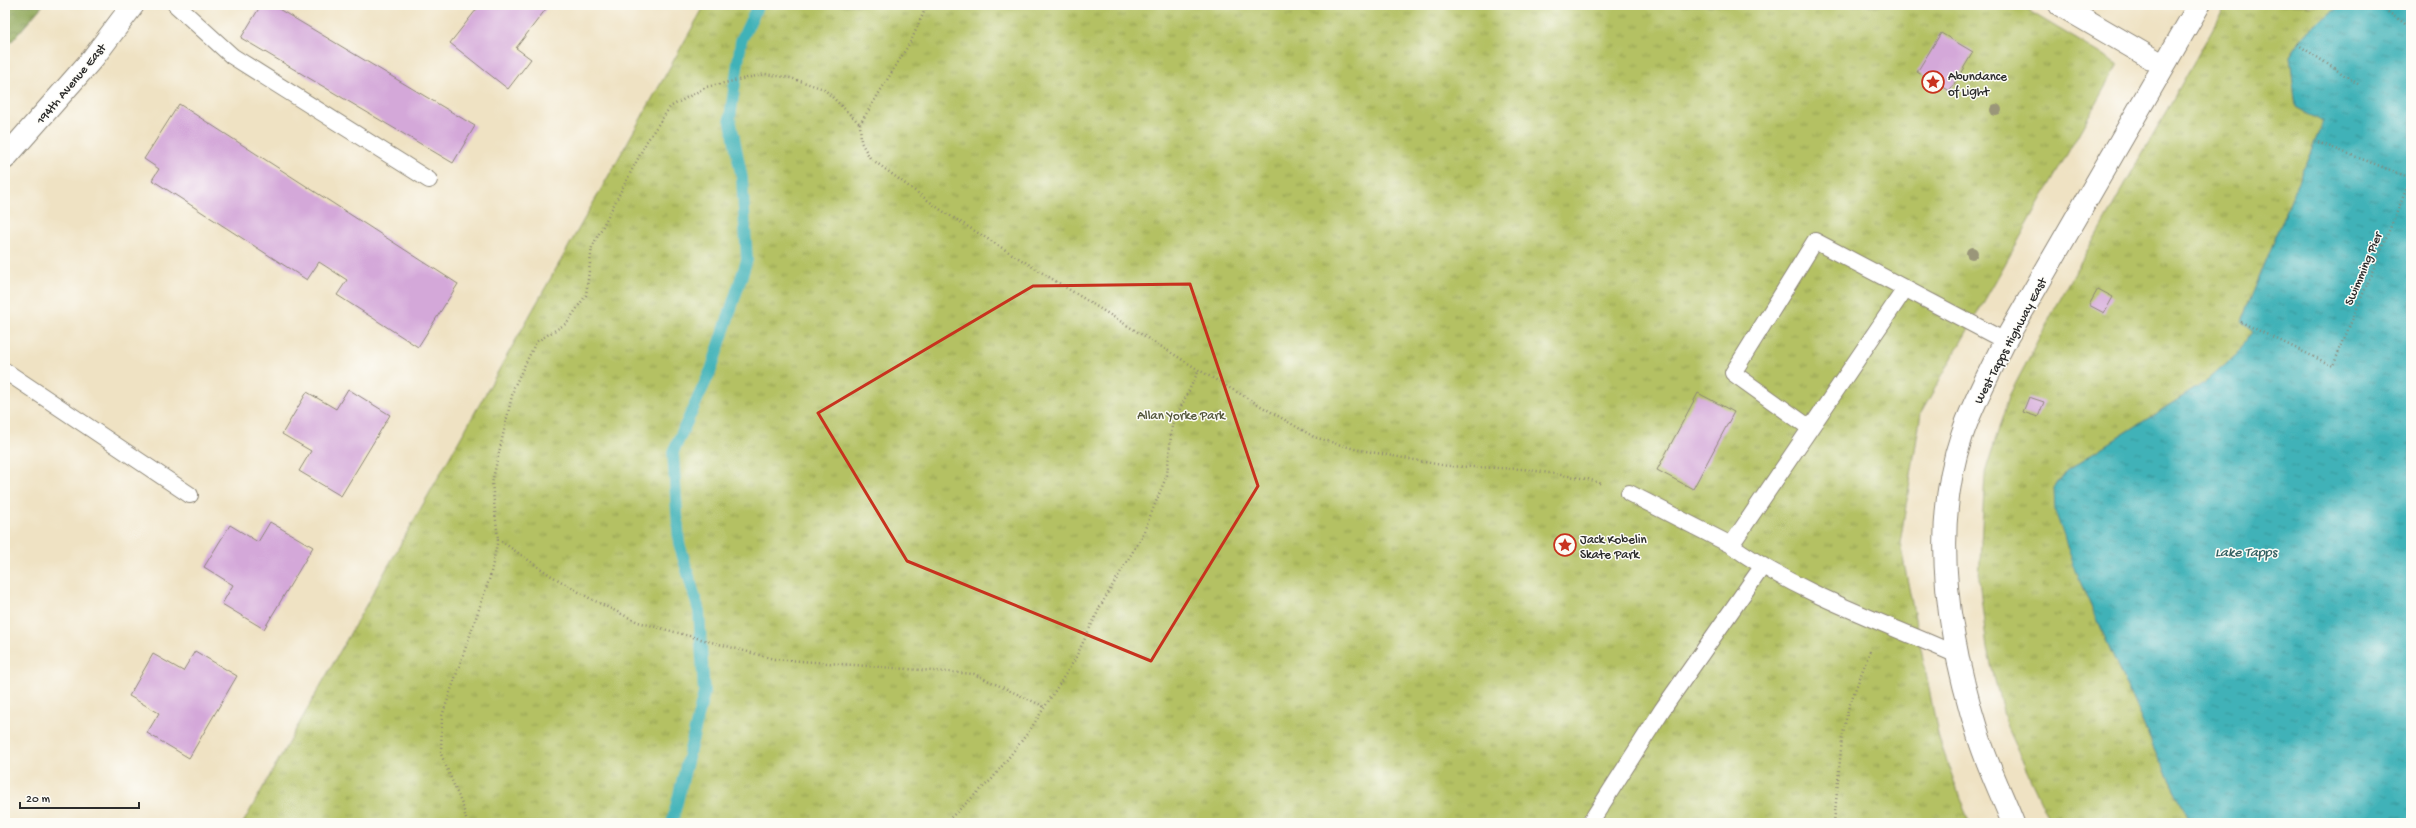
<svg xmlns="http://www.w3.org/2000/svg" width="2416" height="828" font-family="'Gochi Hand',sans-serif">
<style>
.forest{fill:url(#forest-crowns);stroke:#5d6942}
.park{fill:url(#park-tufts);stroke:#707647}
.water{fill:url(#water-ripples);stroke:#366e72}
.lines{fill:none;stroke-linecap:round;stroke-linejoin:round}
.stream{stroke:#41b2b8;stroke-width:12}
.building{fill:#d4a8d9}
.lane-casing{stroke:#8d8677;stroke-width:18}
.street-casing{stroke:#8d8677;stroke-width:24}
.secondary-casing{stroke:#8d8677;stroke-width:24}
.path{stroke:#8d8677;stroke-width:2.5;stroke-dasharray:1 3;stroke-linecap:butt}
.lane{stroke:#fff;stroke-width:16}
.street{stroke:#fff;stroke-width:22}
.secondary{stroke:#fff;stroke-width:22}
.tree{fill:#9a9679}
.marked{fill:none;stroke:#c8321e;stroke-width:3;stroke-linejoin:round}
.labels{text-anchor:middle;stroke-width:3;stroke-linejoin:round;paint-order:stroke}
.poi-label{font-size:13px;fill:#2b2b2b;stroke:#fdfcf7;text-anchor:start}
.street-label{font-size:13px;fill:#2b2b2b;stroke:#fdfcf7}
.park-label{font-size:13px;fill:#54583c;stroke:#fdfcf7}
.water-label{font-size:14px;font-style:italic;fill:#346163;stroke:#fdfcf7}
</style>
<defs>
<pattern id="forest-crowns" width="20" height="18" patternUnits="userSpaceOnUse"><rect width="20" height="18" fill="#8fa759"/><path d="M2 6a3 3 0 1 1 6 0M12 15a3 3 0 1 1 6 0" fill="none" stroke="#75884a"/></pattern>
<pattern id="park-tufts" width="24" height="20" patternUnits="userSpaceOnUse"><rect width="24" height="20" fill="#b4c163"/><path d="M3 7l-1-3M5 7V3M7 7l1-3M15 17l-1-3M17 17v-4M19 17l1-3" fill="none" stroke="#939d52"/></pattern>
<pattern id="water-ripples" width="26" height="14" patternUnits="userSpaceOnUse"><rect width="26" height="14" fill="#41b2b8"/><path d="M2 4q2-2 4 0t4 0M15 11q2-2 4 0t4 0" fill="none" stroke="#379196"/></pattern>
</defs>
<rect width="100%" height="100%" fill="#fdfcf7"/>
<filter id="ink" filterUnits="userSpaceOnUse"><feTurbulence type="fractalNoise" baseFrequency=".025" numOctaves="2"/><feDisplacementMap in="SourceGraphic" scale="8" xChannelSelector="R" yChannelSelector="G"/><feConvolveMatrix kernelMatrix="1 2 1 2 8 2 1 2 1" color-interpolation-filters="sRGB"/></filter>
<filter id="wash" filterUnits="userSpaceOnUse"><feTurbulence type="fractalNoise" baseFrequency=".012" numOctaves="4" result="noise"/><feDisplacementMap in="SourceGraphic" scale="16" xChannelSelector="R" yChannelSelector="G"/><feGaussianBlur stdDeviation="0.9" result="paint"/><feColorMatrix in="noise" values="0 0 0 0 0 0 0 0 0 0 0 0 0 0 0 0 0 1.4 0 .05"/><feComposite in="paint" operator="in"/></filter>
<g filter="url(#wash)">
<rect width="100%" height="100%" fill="#efe2c3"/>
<path class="forest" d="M5,5H43L5,49Z"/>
<path class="park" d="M705,5H2019L2118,64L1921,413L1900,543L1939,739L1969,823H243Z
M2226,5H2341L2305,33L2290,56L2296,107L2323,122L2241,322L2254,331L2233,358L2207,381L2067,470L2054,488L2079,579L2158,757L2191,823H2051L2007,728L1987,649L1979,579L1985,473L2009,396L2053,312Z"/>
<path class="water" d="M2341,5H2411V823H2191L2158,757L2079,579L2055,511L2054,488L2067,470L2207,381L2233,358L2253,332L2241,322L2323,122L2296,107L2290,56L2305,33Z"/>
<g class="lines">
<path class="stream" d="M672,823L704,693L699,611L679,543L673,452L711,370L747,260L742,178L730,118L741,41L758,5"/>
</g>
<g id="blocks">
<path class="building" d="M261,5H272L475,126L453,163L241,38Z
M480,5H549L516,48L531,59L508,89L450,43Z
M1941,33L1973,52L1950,91L1917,72Z
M179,104L458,284L418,347L337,295L347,280L319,262L307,280L152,180L159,169L144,159Z
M2098,289L2113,297L2104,313L2089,305Z
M348,389L390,415L341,496L299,471L311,451L282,434L307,392L336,409Z
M1698,393L1734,412L1693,489L1657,470Z
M2029,397L2044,402L2038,417L2023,412Z
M270,522L313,547L264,629L222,604L233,585L204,567L230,525L258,542Z
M195,651L237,676L189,758L147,733L159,713L129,696L153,654L183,671Z"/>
</g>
</g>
<g filter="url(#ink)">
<use href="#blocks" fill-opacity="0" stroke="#8d8677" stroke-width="1"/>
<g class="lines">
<g class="lane-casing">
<path id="lane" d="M176,5L232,56L429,180
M1905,289L1731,545C1799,594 1881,621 1957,655
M5,371L190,495
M1810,428L1733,373L1815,241L2005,341
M1629,493L1731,545
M1590,823L1662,710L1762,567"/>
</g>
<g class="street-casing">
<path id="street" d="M5,158L93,58L133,5"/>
</g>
<g class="secondary-casing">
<path id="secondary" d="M2060,5L2163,65
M2013,823C2002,795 1988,767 1979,738C1949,643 1929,532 1962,435C1973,402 1990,372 2005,341L2199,5"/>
</g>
<path class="path" d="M927,5L911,41L860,124L861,142L870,158L941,210L1199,370L1314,437L1355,449L1447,466L1523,469L1588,479L1602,484
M2378,5L2411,28
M2297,44L2358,84
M2241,322L2333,366L2411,178L2315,141
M498,539L550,575L591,599L638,622L774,659L974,674L1045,707
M467,823L463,807L441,754L442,716L490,577L498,539L492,483L514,387L536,342L567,323L586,295L592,247L647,141L670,107L706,87L765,74L791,78L824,89L860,124
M945,823L992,779L1030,730L1074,661L1101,605L1142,536L1167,475L1172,425L1199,370
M1834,823L1842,739L1848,709L1870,651"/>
<use href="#lane" class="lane"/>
<use href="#street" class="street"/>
<use href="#secondary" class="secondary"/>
</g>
<g class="tree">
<circle cx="1996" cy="110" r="6"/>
<circle cx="1972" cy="253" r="6"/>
</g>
</g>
<path class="marked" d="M1190,284L1258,486L1151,661L907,561L818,413L1033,286Z"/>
<defs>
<g id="sight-ring" transform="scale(1.15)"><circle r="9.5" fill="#fdfcf7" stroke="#c8321e" stroke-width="1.5"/><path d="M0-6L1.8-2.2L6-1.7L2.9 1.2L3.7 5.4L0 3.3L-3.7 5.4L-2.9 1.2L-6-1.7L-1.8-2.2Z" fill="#c8321e"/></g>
</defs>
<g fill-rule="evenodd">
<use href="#sight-ring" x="1933" y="82"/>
<use href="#sight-ring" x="1565" y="545"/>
</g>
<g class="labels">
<g class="poi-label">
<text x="1948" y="80">Abundance<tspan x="1948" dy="15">of Light</tspan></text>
<text x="1580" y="543">Jack Kobelin<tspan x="1580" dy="15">Skate Park</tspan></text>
</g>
<g class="street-label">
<text transform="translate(70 83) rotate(-50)" y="5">194th Avenue East</text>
<text transform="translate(2362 268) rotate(-67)" y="5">Swimming Pier</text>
<text transform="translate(2009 340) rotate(-62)" y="5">West Tapps Highway East</text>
</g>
<g class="park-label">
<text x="1181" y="419">Allan Yorke Park</text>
</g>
<g class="water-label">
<text x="2246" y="556">Lake Tapps</text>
</g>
</g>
<rect width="2416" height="828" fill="none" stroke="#fdfcf7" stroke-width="20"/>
<path d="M20 802v6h119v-6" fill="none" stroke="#2b2b2b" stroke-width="2"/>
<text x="26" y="802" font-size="12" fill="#2b2b2b" stroke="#fdfcf7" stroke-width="3" paint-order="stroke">20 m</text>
</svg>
